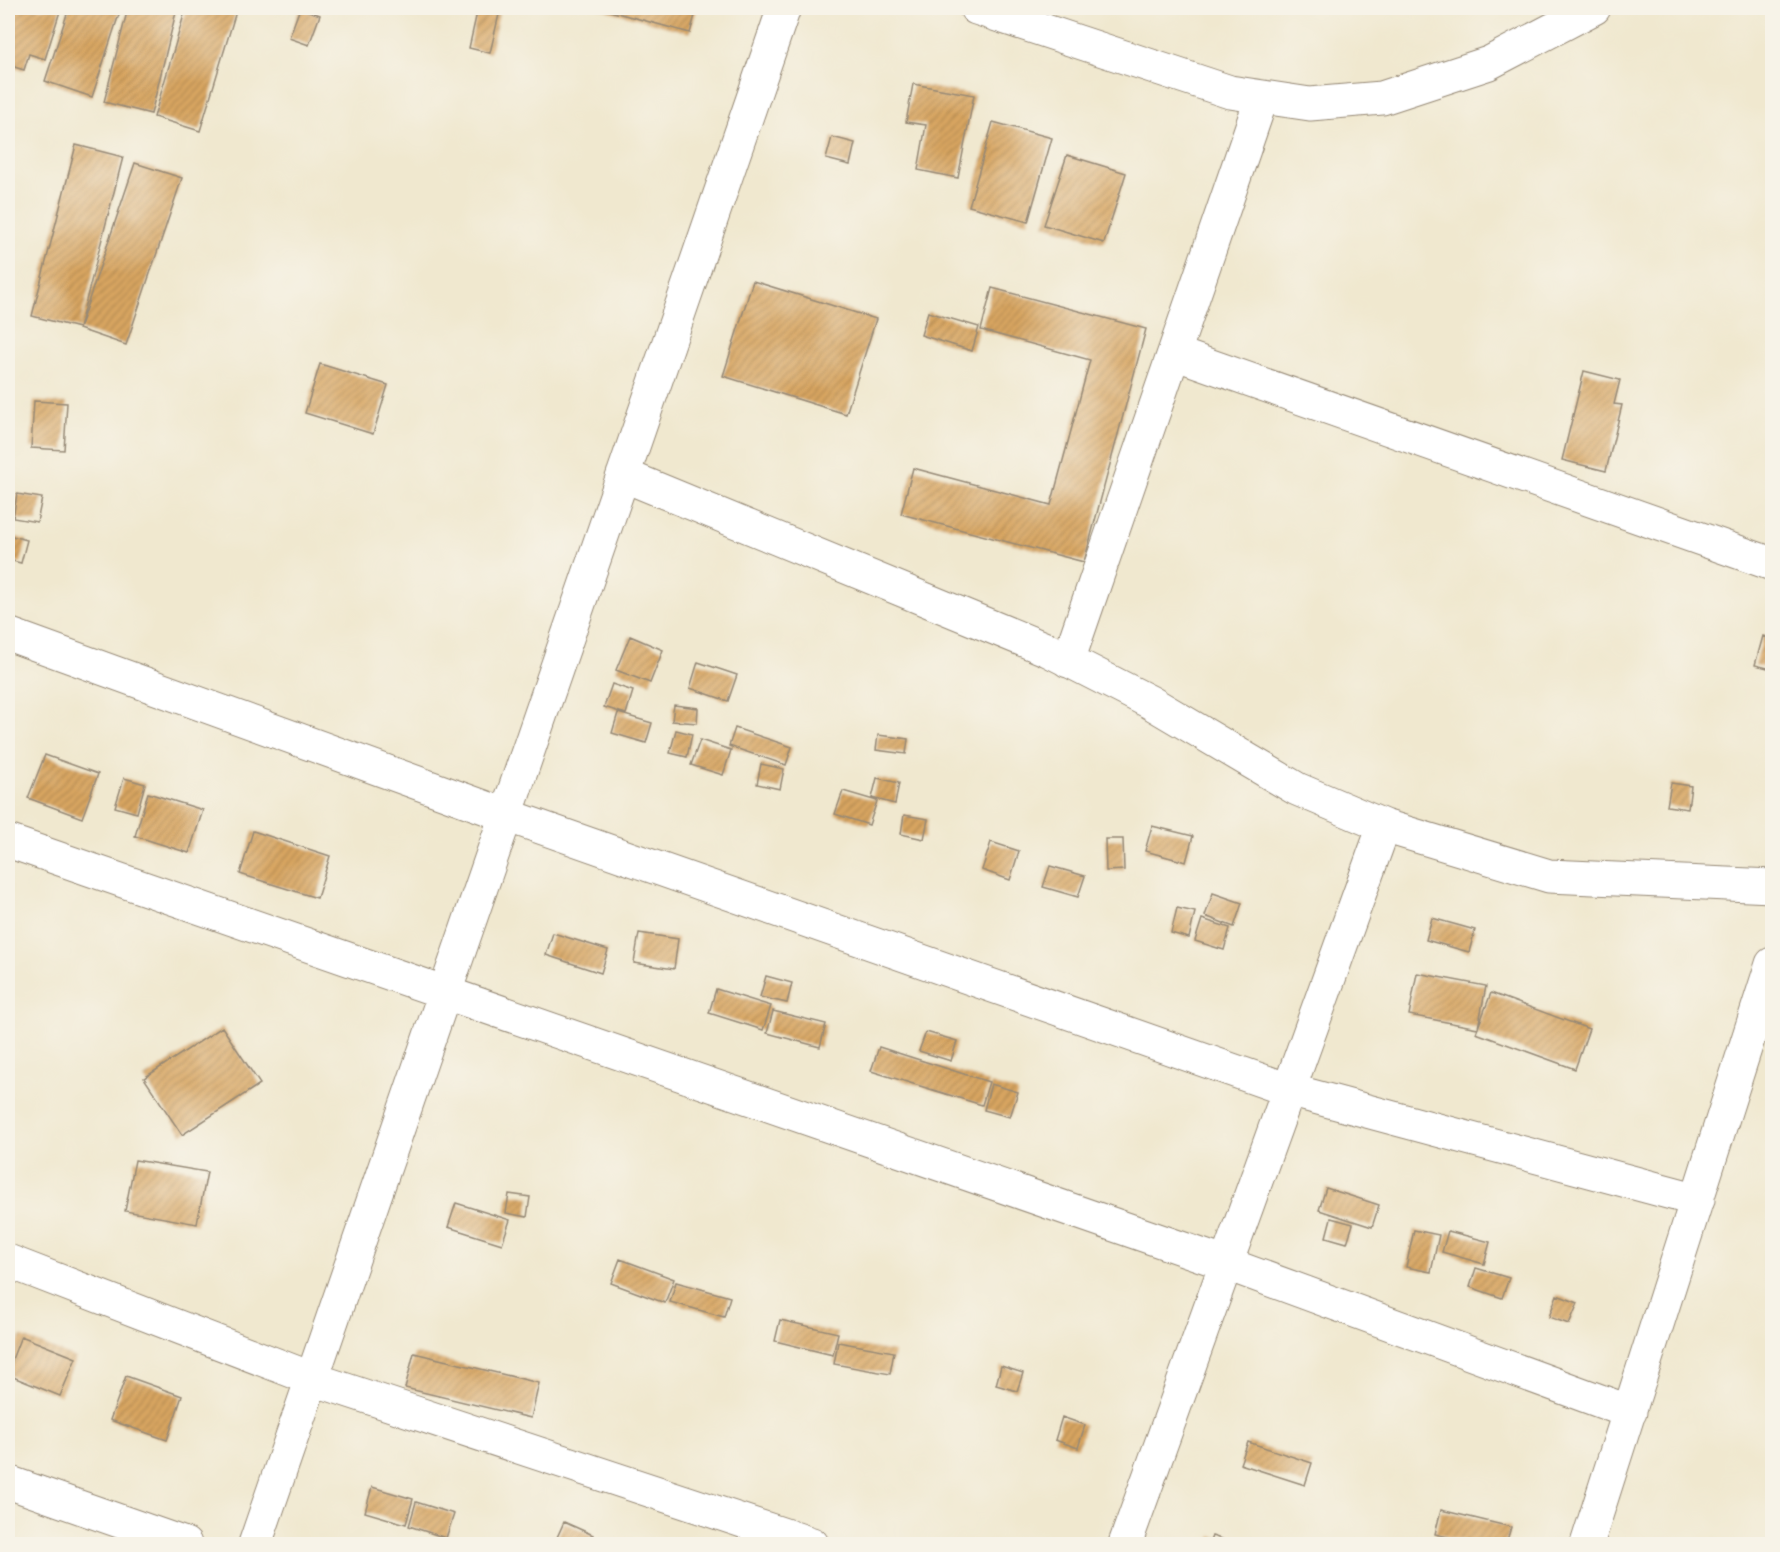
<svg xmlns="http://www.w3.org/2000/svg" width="1780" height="1552" font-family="'Libre Bodoni',serif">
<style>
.building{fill:url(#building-hatch)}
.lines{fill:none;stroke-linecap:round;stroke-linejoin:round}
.minor-casing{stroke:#968976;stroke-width:35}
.minor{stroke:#fff;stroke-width:33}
</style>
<defs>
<pattern id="building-hatch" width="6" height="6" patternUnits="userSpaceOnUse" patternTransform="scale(1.5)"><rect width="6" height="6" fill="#d8a561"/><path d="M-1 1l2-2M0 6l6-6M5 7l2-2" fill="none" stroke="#b0874f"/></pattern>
</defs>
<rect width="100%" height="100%" fill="#f7f3e8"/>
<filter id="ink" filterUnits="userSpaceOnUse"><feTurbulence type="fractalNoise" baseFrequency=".0167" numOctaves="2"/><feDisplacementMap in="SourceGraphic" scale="12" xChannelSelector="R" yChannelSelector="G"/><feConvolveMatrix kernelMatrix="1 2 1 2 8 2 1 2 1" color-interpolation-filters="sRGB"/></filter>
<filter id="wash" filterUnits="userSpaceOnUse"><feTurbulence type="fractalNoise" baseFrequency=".008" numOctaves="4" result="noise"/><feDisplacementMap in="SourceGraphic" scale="24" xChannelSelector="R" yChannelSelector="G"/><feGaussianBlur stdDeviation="1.35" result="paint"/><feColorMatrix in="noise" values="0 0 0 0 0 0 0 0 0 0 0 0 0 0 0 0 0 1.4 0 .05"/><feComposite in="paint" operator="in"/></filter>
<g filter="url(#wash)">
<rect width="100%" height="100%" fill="#f0e8cf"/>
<g id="blocks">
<path class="building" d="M11,8H61L45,59L29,54L24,70L8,65V19Z
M69,8H121L92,97L45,81Z
M128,8H177L151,114L104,102Z
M186,8H237L200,131L154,117Z
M300,8L320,15L309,45L289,38Z
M478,8L500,10L490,53L469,48Z
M599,8H697L690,33Z
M913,84L974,95L958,178L918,170L926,125L906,122Z
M993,122L1052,138L1028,222L969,206Z
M832,137L855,143L850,165L826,159Z
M76,145L123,157L79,328L32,316Z
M1067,155L1126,173L1104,243L1044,225Z
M135,163L182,178L126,345L79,329Z
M753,281L876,319L846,414L723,376Z
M992,288L1146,329L1084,562L901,514L913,468L1051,505L1090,360L981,330Z
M928,312L979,327L972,351L921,335Z
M320,364L388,385L373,434L305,413Z
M1584,371L1620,380L1614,404L1622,405L1606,471L1562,460Z
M34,401L67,403L64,450L31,448Z
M17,494L42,498L37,522L13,518Z
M8,535L27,540L21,563L8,560Z
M630,636L663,650L650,683L616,670Z
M1763,636L1772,639V669L1755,665Z
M698,662L737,675L728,701L690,688Z
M612,684L633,691L626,714L604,707Z
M674,705L698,708L697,723L672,721Z
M618,713L652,723L646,743L612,733Z
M735,728L792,747L786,765L729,746Z
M676,730L692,734L687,757L670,753Z
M878,735L908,739L906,754L876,750Z
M700,740L731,750L723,775L691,765Z
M45,755L98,774L82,818L28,798Z
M761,764L784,769L780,789L757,784Z
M124,778L145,784L137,813L115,807Z
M877,778L899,783L895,804L872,798Z
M1671,783L1691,786L1688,809L1667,806Z
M843,791L877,801L869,825L835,814Z
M148,793L203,810L189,853L135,836Z
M904,815L928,819L924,839L901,834Z
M1152,826L1193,836L1186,862L1145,851Z
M253,831L330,856L317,898L240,874Z
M1105,839H1123L1124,870L1106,871Z
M991,842L1019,851L1010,880L982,870Z
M1050,866L1085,876L1078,897L1043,887Z
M1213,893L1242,903L1234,927L1205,916Z
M1177,908L1195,912L1189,938L1171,933Z
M1432,918L1475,930L1469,952L1426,940Z
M1202,919L1230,928L1224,950L1195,941Z
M553,933L608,950L601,973L546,955Z
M639,933L678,939L674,969L634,963Z
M1417,973L1486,986L1478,1028L1409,1015Z
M766,976L792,983L787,1003L760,997Z
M716,989L771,1006L763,1030L709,1013Z
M1491,993L1589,1029L1575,1069L1476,1033Z
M773,1011L826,1024L820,1047L767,1033Z
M222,1027L260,1084L182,1135L144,1078Z
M926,1032L957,1041L951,1061L919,1051Z
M879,1047L989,1082L982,1105L871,1071Z
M991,1084L1018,1092L1010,1117L984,1110Z
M135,1160L207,1172L197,1224L125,1211Z
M1326,1188L1379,1205L1372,1227L1319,1210Z
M509,1194L530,1197L527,1217L506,1213Z
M456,1203L510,1220L502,1244L448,1227Z
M1331,1218L1353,1224L1347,1243L1326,1237Z
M1414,1230L1439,1235L1431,1272L1406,1267Z
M1448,1231L1490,1242L1484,1264L1442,1252Z
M620,1259L674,1279L665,1303L611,1283Z
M1476,1268L1509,1278L1502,1298L1470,1287Z
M676,1282L730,1297L724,1317L670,1302Z
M1557,1295L1578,1303L1569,1324L1549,1317Z
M780,1320L838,1333L833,1355L775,1341Z
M21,1336L76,1358L60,1396L8,1375V1370Z
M838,1342L894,1352L890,1374L834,1364Z
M414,1353L539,1383L531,1418L405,1388Z
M1001,1366L1023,1373L1017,1391L996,1385Z
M126,1376L182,1396L167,1440L110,1420Z
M1062,1417L1085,1425L1078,1448L1055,1440Z
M1248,1442L1312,1463L1305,1485L1240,1464Z
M372,1487L413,1499L406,1524L365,1512Z
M416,1502L454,1514L446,1538L409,1526Z
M1441,1510L1511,1527L1506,1544H1476L1435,1534Z
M564,1522L593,1535L589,1544H554Z
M1212,1536L1237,1544H1209Z"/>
</g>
</g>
<g filter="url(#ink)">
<use href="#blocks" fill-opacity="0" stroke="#968976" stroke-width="1.5"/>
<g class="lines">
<g class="minor-casing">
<path id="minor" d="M976,8L1230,92L1310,104L1382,98L1489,63L1594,8
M1174,353L1772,564
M623,475L1048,650L1150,702L1297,789L1384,826L1549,876L1772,886
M8,634L506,815L1289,1090L1698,1200
M1068,661L1262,97
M8,841L1227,1264L1630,1412
M8,1261L313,1379L812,1544
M8,1482L185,1544
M255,1544L784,8
M1125,1544L1384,826
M1587,1544L1772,964"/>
</g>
<use href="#minor" class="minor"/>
</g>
</g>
<rect width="1780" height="1552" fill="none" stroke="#f7f3e8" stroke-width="30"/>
</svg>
